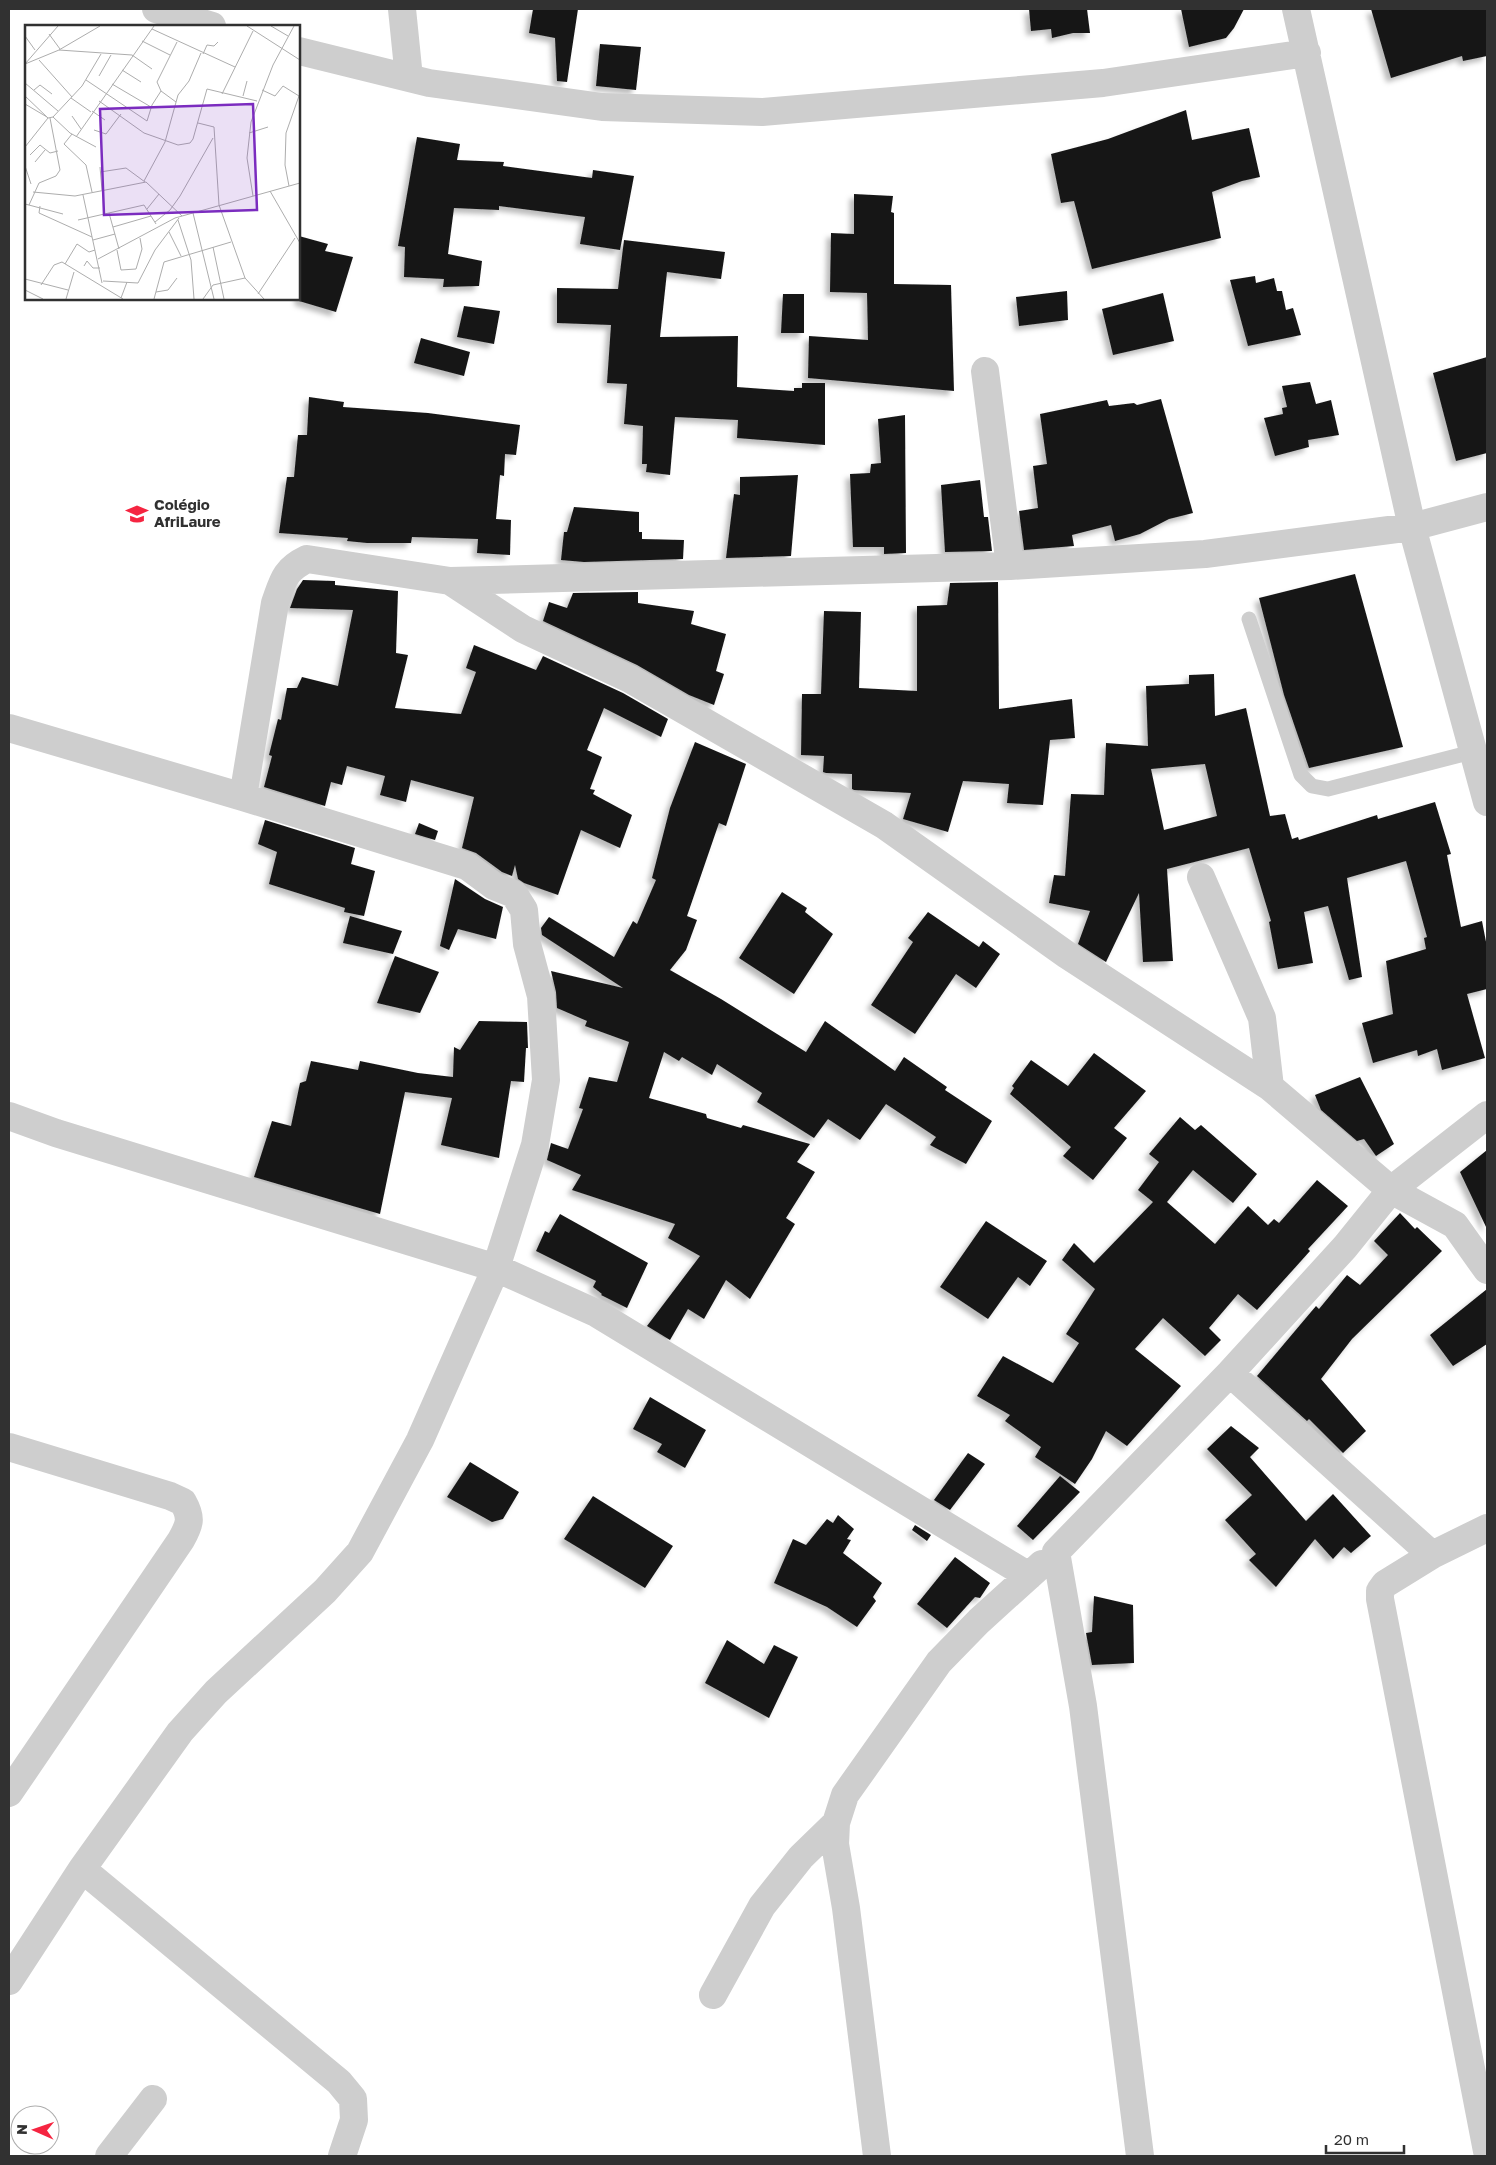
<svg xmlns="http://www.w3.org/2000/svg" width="1496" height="2165" font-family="'Golos Text',sans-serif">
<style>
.building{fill:#181818;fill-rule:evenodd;filter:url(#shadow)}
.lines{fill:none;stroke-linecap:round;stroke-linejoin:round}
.service{stroke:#cecece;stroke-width:15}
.minor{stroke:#cecece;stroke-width:28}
.labels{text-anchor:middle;stroke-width:5;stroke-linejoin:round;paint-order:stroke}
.poi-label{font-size:15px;font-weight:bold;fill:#313131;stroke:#fff;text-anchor:start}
.inset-road{fill:none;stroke:#adadad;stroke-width:1}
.view{fill:#7b2cbf;fill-opacity:0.15;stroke:#7b2cbf;stroke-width:2.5}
.inset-edge{fill:none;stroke:#313131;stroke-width:2.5}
</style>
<defs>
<filter id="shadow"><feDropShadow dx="-4.5" dy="4.5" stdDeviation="2.5" flood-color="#0004"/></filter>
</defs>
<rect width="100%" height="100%" fill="#fff"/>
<path class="building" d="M533,9H578L567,82L557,81L555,38L529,33Z
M1029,9H1087L1090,33H1073L1052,38L1051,29L1031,31Z
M1181,9H1244L1234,28L1226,38L1189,47Z
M1371,9H1487V56L1463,61L1462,56L1391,78Z
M600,44L641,47L636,90L596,86Z
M1186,110L1192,140L1249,128L1260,177L1242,181L1212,192L1221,238L1092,269L1074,201L1061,203L1051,154L1108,139Z
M417,137L460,144L457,160L504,162L503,166L592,178L593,170L634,176L620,250L580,244L585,217L499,206V210L454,208L448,254L482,261L479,286L443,287L444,279L404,277L405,247L398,246Z
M854,194L893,196L891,212L894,213V284L951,285L954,391L808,378L809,336L868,340L867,293L830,292L831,233L854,234Z
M299,236L328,244L325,251L353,257L336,312L299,301Z
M624,240L725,252L721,279L667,272L660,337L738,336L737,387L794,391V388H802V383H825V445L737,438L738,420L675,417L670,475L646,472L647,464H642L643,426L624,424L627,384L607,383L611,325L557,323V288L618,289Z
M1255,276L1256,283L1274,278L1277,291H1282L1286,310L1293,308L1301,335L1248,346L1230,280Z
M1067,291L1068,320L1019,326L1016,297Z
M1163,293L1174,341L1113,355L1102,309Z
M783,294H804V333H781Z
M464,306L500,311L494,344L457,337Z
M421,338L470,352L464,376L414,363Z
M1487,357V453L1456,461L1433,373Z
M1310,382L1316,404L1331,400L1339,435L1308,440L1309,447L1275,456L1264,418L1283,414L1282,408L1287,407L1282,386Z
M309,397L344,402L343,407L428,413L520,425L516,455L505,454L504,476L500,475L496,519L511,520L510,555L477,553L478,539L412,537L411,543H367L347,541L348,538L279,533L287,477H294L298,435H307Z
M1161,399L1193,513L1169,519L1140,534L1115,541L1111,525L1072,535L1074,546L1024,550L1019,511L1038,508L1033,466L1047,464L1040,414L1107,400L1109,406L1134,403L1137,405Z
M905,415L906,553L884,554V547H853L850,474L870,473L871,464L881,463L878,419Z
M798,475L791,556L726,558L734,494L740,495V477Z
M980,480L984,517H988L992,551L945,552L941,485Z
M574,507L639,512V532H642V539L684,540L683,559L584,562L561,560L564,532H567Z
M1355,574L1403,747L1309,768L1284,695L1259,598Z
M303,580L335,581V585L398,591L396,653L408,655L395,708L461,714L476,672L466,668L474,645L536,670L543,656L623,693L668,719L661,737L604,708L587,750L602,757L590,789L595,790L593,794L632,815L620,848L581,830L558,895L524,883L518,879L515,865L512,876L502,872L476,853L462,848L474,797L411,780L406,802L380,795L385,776L347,766L342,785L331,782L325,806L264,787L272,756L269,755L278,719L281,720L287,688H297L302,677L338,686L353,610L290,608L297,589Z
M998,582L999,709L1072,699L1075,738L1050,740L1043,805L1007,803L1009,784L963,781L948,832L903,819L911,793L854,790L852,789V774L826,773L823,772L824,756L801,755L802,694H821L824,611L861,612L859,688L917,691V606L947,605L950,583Z
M638,592V603L694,611L691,624L726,634L716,671L724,674L714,705L689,695L637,665L543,621L549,602L567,608L573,593Z
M1214,674L1215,716L1246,708L1270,816L1285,814L1292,839L1298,837L1299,840L1377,815L1378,819L1435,802L1451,854L1447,855L1461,927L1482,921L1487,947V989L1467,994L1485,1058L1442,1070L1437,1049L1418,1056L1417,1050L1373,1063L1362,1023L1393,1014L1386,961L1426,949L1424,938L1427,937L1406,861L1347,878L1362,977L1349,980L1328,906L1304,912L1313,963L1278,969L1269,922L1271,921L1249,848L1167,869L1173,961L1143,962L1139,893L1106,962L1078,944L1090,911L1049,903L1054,875L1065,876L1071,794L1104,795L1106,743L1148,746L1146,686L1189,684V675ZM1205,764L1217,816L1164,830L1151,769Z
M695,742L746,764L726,826L719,823L687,916L697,920L686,950L670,970L721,999L806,1052L825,1021L895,1071L904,1057L947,1087L945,1090L992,1121L966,1164L930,1145L936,1137L886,1104L860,1140L828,1119L814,1138L757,1102L762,1093L717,1064L712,1075L682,1057L679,1061L664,1052L649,1098L706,1114L707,1118L741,1128L743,1125L810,1144L797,1162L815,1172L786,1218L795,1224L750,1299L726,1280L704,1319L688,1309L670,1340L647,1326L700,1256L668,1238L675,1224L572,1190L581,1175L547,1160L551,1143L568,1149L583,1109L579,1108L589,1077L617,1082L629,1042L585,1026L587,1021L557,1008L556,992L551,971L623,988L542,935L541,928L549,917L614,957L633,921L637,924L656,880L652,878L670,808Z
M265,820L355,848L351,864L375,871L364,916L344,912L345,908L269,884L277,852L258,844Z
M419,823L438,831L435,840L415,834Z
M455,879L485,899L503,907L496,939L458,929L449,950L440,946Z
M782,892L807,908L805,912L833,934L794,994L739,958Z
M928,912L979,947L983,941L1000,954L976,988L956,974L915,1034L871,1005L913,942L908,938Z
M350,916L402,931L393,954L343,943Z
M395,956L439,972L420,1013L377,1003Z
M479,1021L527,1022L528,1048H526L524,1082L511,1081L499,1158L441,1145L452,1098L405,1092L380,1214L254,1177L272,1121L291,1126L300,1083L306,1081L311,1061L358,1070L360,1061L418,1073L453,1077L454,1047L460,1050Z
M1094,1053L1146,1091L1114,1128L1127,1138L1093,1180L1063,1156L1071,1147L1010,1094L1014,1088L1012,1086L1031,1060L1068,1086Z
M1360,1077L1394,1144L1376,1156L1364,1139L1357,1141L1321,1110L1315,1095Z
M1180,1117L1195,1130L1201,1125L1257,1174L1233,1203L1193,1170L1167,1202L1215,1244L1248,1206L1268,1225L1274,1219L1279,1223L1317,1180L1348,1206L1308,1249L1310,1251L1257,1310L1238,1294L1209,1328L1221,1340L1205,1356L1163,1318L1135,1349L1181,1386L1127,1446L1106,1431L1092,1459L1075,1484L1035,1457L1041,1447L1005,1421L1010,1415L977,1396L1003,1356L1053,1383L1079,1343L1066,1334L1095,1289L1062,1260L1074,1243L1094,1263L1153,1202L1138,1190L1159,1162L1149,1154Z
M1487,1150V1229L1460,1172Z
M1400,1213L1415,1229L1417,1227L1442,1251L1352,1339L1321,1379L1366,1431L1343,1453L1309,1419L1307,1421L1257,1376L1316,1306L1319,1309L1347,1275L1360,1285L1388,1255L1374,1241Z
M560,1214L648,1263L627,1308L601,1295L602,1294L593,1287L596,1281L536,1251L545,1231L549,1233Z
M986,1221L1047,1261L1030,1286L1018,1277L988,1319L940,1287Z
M1487,1289V1344L1453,1366L1430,1335Z
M650,1397L706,1430L685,1468L657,1452L662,1444L633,1429Z
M1231,1426L1259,1448L1250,1457L1306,1521L1333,1494L1371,1536L1351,1553L1344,1547L1333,1559L1315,1539L1276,1587L1249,1560L1256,1554L1225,1520L1252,1495L1207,1449Z
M968,1453L985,1464L950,1510L934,1500Z
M470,1462L519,1492L503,1519L492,1522L447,1497Z
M1060,1476L1080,1492L1033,1540L1017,1526Z
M593,1496L673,1546L645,1588L564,1539Z
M838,1515L854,1529L847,1539L851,1540L843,1553L882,1583L873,1597L876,1601L857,1627L827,1607L774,1583L793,1539L806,1545L827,1519L833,1523Z
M915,1525L931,1535L927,1541L912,1530Z
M955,1557L990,1583L980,1598L975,1597L947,1628L917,1604Z
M1094,1596L1133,1605L1134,1663L1092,1665L1086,1633L1092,1632Z
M727,1640L764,1664L774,1645L798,1657L769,1718L705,1683Z"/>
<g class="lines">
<path class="service" d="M1249,619L1301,775L1312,786L1328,789L1472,752"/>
<path class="minor" d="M156,9L212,26
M402,9L409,78
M1296,9L1412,527L1487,802
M299,51L429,83L602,107L762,112L1103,83L1307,53
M985,371L1010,566
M450,581L523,629L630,679L884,825L1067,955L1270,1087L1391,1190L1455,1225L1487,1270
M9,728L243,797L467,866L494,886L514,894L524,910L527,944L541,996L546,1080L535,1145L496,1268L420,1440L360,1552L325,1591L216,1692L180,1732L82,1869L9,1981
M243,797L275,603C283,581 284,570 307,559L450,581L1010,566L1205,554L1412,527L1487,507
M1201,877L1262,1018L1270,1087
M9,1116L56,1133L496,1268L596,1313L1029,1576
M1230,1373L1432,1555
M9,1447L170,1496L183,1502C192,1518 190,1524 181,1540L9,1793
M1487,1528L1432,1555L1385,1584L1380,1591V1599L1487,2151
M82,1869L339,2082L353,2099L354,2120L342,2156
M713,1995L762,1906L801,1857L836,1823
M109,2156L153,2099
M877,2156L846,1908L835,1844L836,1823L845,1795L939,1662L979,1621L1042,1564
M1140,2156L1083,1706L1056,1552L1230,1373L1345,1247L1391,1190L1487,1115"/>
</g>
<defs>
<g id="school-bare" transform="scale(1.725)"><path d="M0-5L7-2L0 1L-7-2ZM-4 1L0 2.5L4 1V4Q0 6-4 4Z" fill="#f52541" stroke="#fff" stroke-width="2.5" paint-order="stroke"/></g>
</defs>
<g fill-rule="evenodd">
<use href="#school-bare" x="137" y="514"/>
</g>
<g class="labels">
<g class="poi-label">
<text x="154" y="510">Colégio<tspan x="154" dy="17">AfriLaure</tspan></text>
</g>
</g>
<g transform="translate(25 25)">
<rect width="275" height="275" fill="#fff"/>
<path class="inset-road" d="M222,1L275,35M246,1L263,11M127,4L210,42M24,9L35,24M0,11L10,25M117,16L145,30M34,25L107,30L127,44M178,29L182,20L189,21L193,17M14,35L47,72M0,39L34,25L75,1M0,39L33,1M97,45L116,57M74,51L86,30M61,55L122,96L127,80L136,66L132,57L152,17M0,58L33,86M87,59L126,82M9,65L15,60L27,69M237,65L250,71L258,61L274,71M136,66L151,77M197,69L228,6M0,71L23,93M218,71L222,56M46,73L66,87M74,76L119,108L153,120L165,118L168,114L182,64L232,76M0,79L22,92M67,86L80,95M47,91L56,104M28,92L45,108L71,122M173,98L189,102L194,180L220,253L239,274M69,105L81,109L96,89M224,108L243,102M47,109L39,119L61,140L67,167M51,112L129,1M0,122L23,93L28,92L57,61L76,29M5,130L15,120L25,128L33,126M10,137L20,125M0,141L6,159M75,142L77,165M75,147L101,143L120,157M119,156L140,117L153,70L164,56L176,28M264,161L260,140L261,108L275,68M245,166L275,218M8,167L50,171L121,157L157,191M58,170L77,258M228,171L222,133L226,97L248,40L269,1M0,179L38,189M4,180L14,158L31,151L35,145L25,93M15,181L14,188L67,212M122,184L134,169M84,188L94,224M168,188L189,274M53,195L119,180L131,199M153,195L166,235L169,274M130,197L145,185L155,171L188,113M88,202L126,191M144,207L156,231M68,215L90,209M188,222L199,274M92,225L96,245L111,244L117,224L115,213M73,234L150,193L275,158M40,239L52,219L64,227L70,225M59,241L62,236L68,243H75M0,254L43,265M78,256L113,258L130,225L154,193M16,260L29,240L37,237L98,274M0,265L18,274M131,267L143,265L152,253M233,269L270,213M96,273L102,257M41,274L49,247M129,274L139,237L206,217M178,274L188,260L220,253"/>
<path class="view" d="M228,79L232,185L79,190L75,84Z"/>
<rect width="275" height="275" class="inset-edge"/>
</g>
<rect width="1496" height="2165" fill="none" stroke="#313131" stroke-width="20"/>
<g transform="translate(35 2130) rotate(272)"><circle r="24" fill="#ffffff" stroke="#adadad"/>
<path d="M0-4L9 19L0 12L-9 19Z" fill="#f52541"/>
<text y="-8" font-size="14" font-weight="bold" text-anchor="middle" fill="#313131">N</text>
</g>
<path d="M1326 2145v8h78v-8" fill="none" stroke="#313131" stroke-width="2.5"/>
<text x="1334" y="2145" font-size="15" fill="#313131" stroke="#ffffff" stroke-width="4" paint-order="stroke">20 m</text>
</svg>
